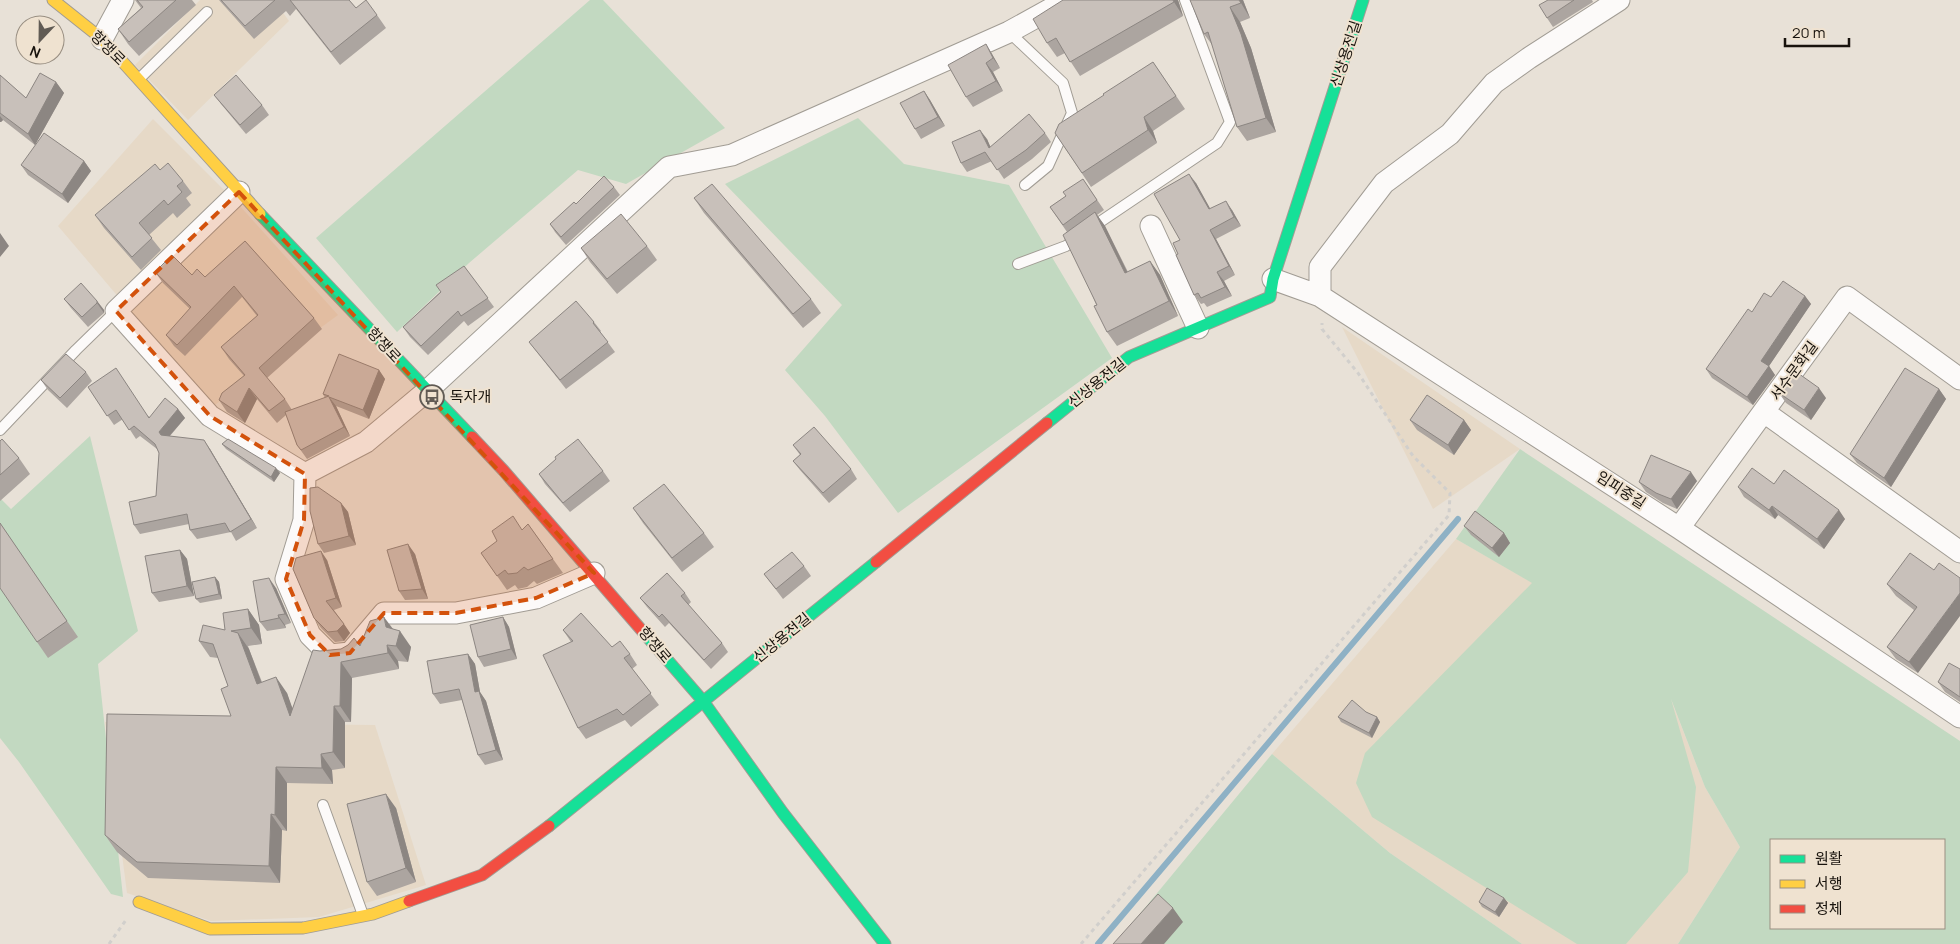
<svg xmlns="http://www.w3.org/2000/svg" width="1960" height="944" font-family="Manrope,'Noto Sans KR',sans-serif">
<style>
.built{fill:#e6d9c7}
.green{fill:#c2d9c1;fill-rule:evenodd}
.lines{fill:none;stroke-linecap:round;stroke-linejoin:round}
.stream{stroke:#8eb1c5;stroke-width:6}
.lane-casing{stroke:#a19c94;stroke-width:12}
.street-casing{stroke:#a19c94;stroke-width:23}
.fast-casing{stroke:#a19c94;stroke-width:13}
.slow-casing{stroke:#a19c94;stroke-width:13}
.jam-casing{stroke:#a19c94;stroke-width:13}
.path{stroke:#d1cfcc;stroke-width:3;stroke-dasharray:4 4;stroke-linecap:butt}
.lane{stroke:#fcfaf9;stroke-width:10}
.street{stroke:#fcfaf9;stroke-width:21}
.fast{stroke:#16e098;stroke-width:11}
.slow{stroke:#ffcf43;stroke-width:11}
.jam{stroke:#f24e42;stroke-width:11}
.wall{fill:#aca5a0}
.shaded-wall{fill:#8c8682}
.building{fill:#c8c0ba;stroke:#8c8682}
.marked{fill:#d3520c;fill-opacity:0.2;stroke:#d3520c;stroke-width:4;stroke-dasharray:10 6;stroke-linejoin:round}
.labels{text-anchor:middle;stroke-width:4;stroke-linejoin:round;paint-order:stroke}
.street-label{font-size:15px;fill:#18130d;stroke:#efe2d0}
.poi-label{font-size:15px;fill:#18130d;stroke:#efe2d0;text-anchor:start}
</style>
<rect width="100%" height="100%" fill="#e8e1d7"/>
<path class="built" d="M200,0H274L289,21L188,120L135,65Z
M153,119L239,205L338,315L212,407L58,226Z
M1342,327L1520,449L1433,509Z
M1456,539L1533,583L1668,692L1705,787L1740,847L1678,944H1522L1390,853L1272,754Z
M105,722L375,725L426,885L319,917L211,921L127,893Z"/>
<path class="green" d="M590,0H603L725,128L626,184L578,170L469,263L397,332L316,238Z
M858,118L904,164L1009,185L1112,358L898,513L825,416L785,370L842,305L725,184Z
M90,436L138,631L98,664L123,897L111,894L19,762L0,738V498L11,509Z
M1520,449L1960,741V944H1678L1740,847L1705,787L1671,699L1696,787L1688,872L1626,944H1577L1372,817L1356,783L1365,753L1532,583L1456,539ZM1771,840H1944V928H1771Z
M1272,754L1390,853L1522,944H1115Z"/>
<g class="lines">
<path class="stream" d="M1098,944L1458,519"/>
<g class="lane-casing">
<path id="lane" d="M1009,32L1063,83L1072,113L1048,166L1025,185
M139,79L207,12
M1091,228L1217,143L1230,122L1185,0
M1018,264L1066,246L1077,238
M0,430L76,350L116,311
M323,805L363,915"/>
</g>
<g class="street-casing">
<path id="street" d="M102,39L123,0
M239,192L116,311L210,416L305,474L366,442L427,391L669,167L732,155L1009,32L1067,0
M1151,226L1198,328
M1273,279L1320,296L1679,528L1960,717
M1320,296V267L1384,183L1450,134L1494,83L1529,58L1619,0
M1764,412L1960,552
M305,474L304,520L286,579L310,635L330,655L350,653L384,613H456L536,598L594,573
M1679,528L1847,297L1960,379"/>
</g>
<g class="fast-casing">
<path id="fast" d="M260,214L472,437
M1047,423L1129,357L1270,297L1273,279L1363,0
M644,633L703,701L783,813L885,944
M549,826L876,562"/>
</g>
<g class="slow-casing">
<path id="slow" d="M53,0L102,39L260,214
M139,902L210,929L303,928L373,914L409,901"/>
</g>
<g class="jam-casing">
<path id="jam" d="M472,437L504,471L644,633
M876,562L1047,423
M409,901L482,875L549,826"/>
</g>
<path class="path" d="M109,944L126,920
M1081,944L1449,515L1450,493L1413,456L1358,373L1322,329V323"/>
<use href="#lane" class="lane"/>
<use href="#street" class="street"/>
<use href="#fast" class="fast"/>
<use href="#slow" class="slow"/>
<use href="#jam" class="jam"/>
</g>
<path class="wall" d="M135,0H192L196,5L139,56L128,44L118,29L141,8Z
M219,0H349L356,8L377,15L386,28L340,65L296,9L290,16L286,11L254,39Z
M1063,0H1178L1183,16L1080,76L1065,53L1057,57L1047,43Z
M1190,0H1243L1250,18L1240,22L1251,48L1276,132L1247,141L1237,127L1213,46L1204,34Z
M1548,0H1592L1593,2L1553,27L1547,18Z
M986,44L992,54L1000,68L993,72L1003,91L973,107L966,97Z
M1153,62L1185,109L1153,131L1157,143L1091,187L1055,133Z
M0,75L26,98L56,82L64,93L35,145L3,120L1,122H0Z
M924,91L930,100L945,126L921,139L915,129Z
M214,95L262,105L269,115L246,134L221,104Z
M1045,133L1051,142L1032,159L1004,179L992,161L967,172L961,163L987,139L990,147Z
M84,161L91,171L68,203L28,175L21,165Z
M160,170L183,181L192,193L186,198L191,205L177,218L173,213L149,235L161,250L141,270L104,228L95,215Z
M1083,179L1104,210L1097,215L1105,226L1128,272L1150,261L1160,275L1178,316L1117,346L1107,332L1067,232L1050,207L1066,196Z
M1196,183L1210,209L1232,210L1241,226L1216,239L1235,275L1224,281L1232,296L1207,307L1204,303L1201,304L1194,295L1178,254L1180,240Z
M614,187L620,195L566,245L555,232L550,224L576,204Z
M694,198L811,299L821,313L803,328L704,213Z
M245,241L314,318L322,329L267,378L285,399L292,410L325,398L323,394L379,370L385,379L369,419L336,406L350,436L307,459L297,445L286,415L277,423L257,399L245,423L227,412L219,400L244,376L229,359L221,347L257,316L242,297L185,356L174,346L166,335L190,309L163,283L155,272L192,275L205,277Z
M647,246L657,260L617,294L590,262L581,248Z
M464,266L494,307L468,326L464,321L428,355L410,337L403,327L440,292Z
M1805,296L1811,304L1769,366L1775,375L1753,405L1712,378L1706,369L1771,297Z
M64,299L97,301L104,310V313L88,327L71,308Z
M594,322L601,331L600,332L615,352L566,389L536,351L529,342Z
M86,372L92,381L67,408L48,390L41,380Z
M88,387L150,417L178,409L185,418L170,436L210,449L257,528L236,541L231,532L197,539L190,530L189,524L140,534L134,525L156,496L159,453L157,449L140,436L136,439L123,419L114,425Z
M1939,389L1946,399L1891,487L1857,463L1850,454Z
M1779,393L1826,398L1811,420L1786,403Z
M1410,420H1464L1471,430L1454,455L1417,430Z
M0,441L19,458L30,474L0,501Z
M222,444L280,473L274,482L226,449Z
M793,445L851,469L857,479L829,503L800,470L793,461L800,455Z
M603,471L610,481L570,512L545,484L539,474Z
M1697,481L1677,509L1663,503L1646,492L1639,482Z
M1774,484L1845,519L1824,549L1778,515L1775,519L1744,497L1738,487Z
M341,503L348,512L356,545L324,553L318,544Z
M633,508L704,533L714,547L682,572L643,523Z
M0,523L78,637L48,658L37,642Z
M528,524L563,573L537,584L534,581L527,587L518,589L515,585L507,590L481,553L523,529Z
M1464,526L1504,533L1510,543L1499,557L1471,535Z
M180,550L187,559L194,596L159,602L152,593Z
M415,554L428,599L405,600L399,591Z
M327,560L342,607L334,610L350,633L344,641L335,642L321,628L314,618Z
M804,566L811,576L783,599L764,574Z
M1934,570L1918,673L1896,659L1887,647L1914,610L1896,596L1887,584Z
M215,577L219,582L222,599L200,603L196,599Z
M276,588L291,623L285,625L286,628L267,631L260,622Z
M685,593L691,602L688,605L722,643L728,652L711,669L669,623L665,627L647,607L640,598Z
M248,609L259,625L262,644L248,646L249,649L262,682L287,693L292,709L320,651L341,649L360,646L393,629L411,647L408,662L398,661L399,669L352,678L351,722H345V768L332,770L333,784L287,783V831L282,830L280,883L148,878L117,852L105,835L231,716L228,686L218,658L210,657L199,641L225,630Z
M503,617L509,627L517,659L484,667L478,657Z
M563,630L630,654L637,665L632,669L659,705L631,727L625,720L586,739L578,728L571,642Z
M468,654L475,664L480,692L486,701L503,760L485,765L478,755L462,700L440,704L433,694Z
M1960,669V702L1945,692L1938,682Z
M1366,712L1377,717L1380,722L1372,738L1341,722L1338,717Z
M396,808L416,882L377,896L367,882Z
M1504,898L1508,903L1499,917L1482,907L1479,902Z"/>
<path class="shaded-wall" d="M1173,0H1178L1183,16L1174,2Z
M1239,0H1243L1250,18L1241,3Z
M1230,7L1240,22L1251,48L1276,132L1266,118Z
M986,44L992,54L1000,68L993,58Z
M986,63L993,72L1003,91L996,81Z
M56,82L64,93L35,145L28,134Z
M924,91L930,100L945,126L938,117Z
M0,116L3,120L1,122H0Z
M1144,117L1153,131L1157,143L1148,130Z
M980,130L987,139L995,157L989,148Z
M84,161L91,171L68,203L62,194Z
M1189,174L1196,183L1216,219L1209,209Z
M1226,201L1232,210L1241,226L1234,217Z
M1095,212L1105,226L1135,288L1125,273Z
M1210,230L1216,239L1235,275L1229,266Z
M0,233L9,246L0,257Z
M1150,261L1160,275L1178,316L1169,301Z
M1217,272L1224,281L1232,296L1225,287Z
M1805,296L1811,304L1769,366L1775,375L1753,405L1747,397L1761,361Z
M97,301L104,310V313L97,303Z
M379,370L385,379L369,419L363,410Z
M249,388L257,399L245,423L237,412Z
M1819,388L1826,398L1811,420L1804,410Z
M1939,389L1946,399L1891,487L1884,478Z
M329,397L336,406L350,436L344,427Z
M178,409L185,418L165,441L159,432Z
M1464,420L1471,430L1454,455L1448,445Z
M204,440L210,449L257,528L251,519Z
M276,468L280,473L274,482L271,477Z
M1691,472L1697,481L1677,509L1671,499Z
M341,503L348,512L356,545L349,536Z
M1772,506L1778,515L1775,519L1769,510Z
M1839,510L1845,519L1824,549L1817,539Z
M1504,533L1510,543L1499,557L1492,548Z
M408,544L415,554L428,599L422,589Z
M180,550L187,559L194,596L187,586Z
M321,551L327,560L342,607L336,598Z
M215,577L219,582L222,599L219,594Z
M269,578L276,588L291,623L285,614Z
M1960,593V616L1918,673L1909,662Z
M248,609L259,625L262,644L251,628Z
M278,615L285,625L286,628L279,618Z
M384,617L396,633L400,631L411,647L408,662L396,646L386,627Z
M503,617L509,627L517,659L511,649Z
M344,624L350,633L344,641L337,631Z
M238,633L249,649L268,700L257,684Z
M387,645L398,661L399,669L388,653Z
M468,654L475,664L480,692L486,701L503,760L496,750L475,692Z
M341,662L352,678L351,722L340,706Z
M276,677L287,693L301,732L290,716Z
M334,706L345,722V768L333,752Z
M1377,717L1380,722L1372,738L1369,733Z
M321,754L332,770L333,784L322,768Z
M276,767L287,783V831L275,815Z
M386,794L396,808L416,882L406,868Z
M271,814L282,830L280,883L269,866Z
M1504,898L1508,903L1499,917L1495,912Z
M1173,908L1183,922L1164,944H1141Z"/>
<path class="building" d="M137,0H176L129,42L118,29L143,7Z
M221,0H275L245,26Z
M290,0H349L356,8L366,0L377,15L331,52Z
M1063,0H1173L1174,2L1070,62L1056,38L1047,43L1033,19Z
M1190,0H1239L1241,3L1230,7L1241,34L1266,118L1237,127L1208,32L1204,34Z
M1548,0H1574L1547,18L1539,5Z
M986,44L993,58L986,63L996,81L966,97L948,65Z
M1153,62L1176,96L1144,117L1148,130L1082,173L1055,133L1059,124L1104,95L1103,94Z
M40,73L56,82L28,134L0,113V75L26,98Z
M236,75L262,105L240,125L214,95Z
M924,91L938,117L915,129L900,103Z
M1029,114L1045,133L1026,150L997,170L985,152L961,163L952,142L980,130L989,148Z
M44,133L84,161L62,194L21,165Z
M168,163L183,181L177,186L182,192L168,205L164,200L139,223L152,238L132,257L95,215L155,164L160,170Z
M1189,174L1209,209L1226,201L1234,217L1210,230L1229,266L1217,272L1225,287L1201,298L1198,293L1194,295L1176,255L1178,254L1173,243L1180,240L1154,194Z
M604,176L614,187L561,237L550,224L574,202L576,204Z
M1083,179L1097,200L1063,225L1050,207L1066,196L1063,192Z
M712,184L811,299L793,314L694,198Z
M1095,212L1125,273L1150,261L1169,301L1107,332L1094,306L1097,305L1063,235Z
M621,214L647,246L607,279L581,248Z
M245,241L314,318L259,368L285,399L269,411L249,388L237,412L219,400L222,393L245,375L221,347L258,315L234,286L177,345L166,335L191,307L155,272L172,255L192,275L197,269L205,277Z
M464,266L488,298L461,316L458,311L421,346L403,327L441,292L436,285Z
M1783,281L1805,296L1761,361L1769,366L1747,397L1706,369L1748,309L1752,312L1764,293L1771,297Z
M81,283L97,301V303L82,317L64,299Z
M576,301L594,322L593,323L608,342L560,380L529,342Z
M66,354L86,372L60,398L41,380Z
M339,354L379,370L363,410L329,397L344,427L301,450L297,445L285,412L329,396L323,394Z
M116,368L149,418L165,398L178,409L159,432L161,435L204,440L251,519L230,532L225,523L190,530L187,514L134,525L129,502L156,496L159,453L155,444L134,426L129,430L116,410L107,416L88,387Z
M1905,368L1939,389L1884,478L1850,454Z
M1795,371L1819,388L1804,410L1779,393Z
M1427,395L1464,420L1448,445L1410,420Z
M814,427L851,469L823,493L793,461L801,454L793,445Z
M2,439L19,458L0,475V441Z
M228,439L276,468L271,477L222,444Z
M578,439L603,471L563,503L539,474L556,459L555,457Z
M1651,455L1691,472L1671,499L1656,493L1639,482Z
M1752,468L1774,484L1784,470L1839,510L1817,539L1772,506L1769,510L1738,487Z
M664,484L704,533L672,558L633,508Z
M318,487L341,503L349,536L318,544L310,511V488Z
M1475,511L1504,533L1492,548L1464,526Z
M513,516L522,530L528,524L553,559L528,570L524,567L517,573L508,574L505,570L497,576L481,553L497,541L492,531Z
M0,523L67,621L37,642L0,588Z
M408,544L422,589L399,591L387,550Z
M180,550L187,586L152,593L145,556Z
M321,551L336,598L326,601L344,624L337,631L328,632L314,618L293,569L296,558Z
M792,552L804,566L776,589L764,574Z
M1910,553L1934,570L1939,563L1960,578V593L1909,662L1887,647L1917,607L1887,584Z
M667,573L685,593L681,596L722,643L704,660L662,614L659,617L640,598Z
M215,577L219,594L196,599L192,582Z
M269,578L285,614L278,615L279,618L260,622L253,581Z
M248,609L251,628L231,631L238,633L257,684L276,677L290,716L313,650L320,651L341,649L348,645L354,638L360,646L370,621L384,617L386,627L400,631L396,646L387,645L388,653L341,662L340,706H334L333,752L321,754L322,768L276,767L275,815L271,814L269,866L137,862L105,835L107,714L231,716L221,689L228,686L213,644L199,641L203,625L225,630L223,613Z
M581,613L612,647L620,641L630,654L624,658L651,693L623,715L617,709L578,728L543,655L573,641L563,630Z
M503,617L511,649L478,657L470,625Z
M468,654L475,692L479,691L496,750L478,755L459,689L433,694L427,661Z
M1949,663L1960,669V697L1938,682Z
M1352,700L1366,712L1377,717L1369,733L1338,717Z
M386,794L406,868L367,882L347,804Z
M1487,888L1504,898L1495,912L1479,902Z
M1158,894L1173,908L1141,944H1113Z"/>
<path class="marked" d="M239,192L594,573L536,598L456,613H384L350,653L330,655L310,635L286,579L304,520L305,474L210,416L116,311Z"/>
<defs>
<g id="bus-ring" transform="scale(1.25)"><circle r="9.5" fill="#efe2d0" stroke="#615b54" stroke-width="1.5"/><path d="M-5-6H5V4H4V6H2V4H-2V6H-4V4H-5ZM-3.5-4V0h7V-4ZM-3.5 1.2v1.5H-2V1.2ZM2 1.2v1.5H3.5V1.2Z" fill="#615b54"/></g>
</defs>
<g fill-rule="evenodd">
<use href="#bus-ring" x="432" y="397"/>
</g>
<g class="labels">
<g class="street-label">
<text transform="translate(108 48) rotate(45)" y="5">항쟁로</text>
<text transform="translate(1346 54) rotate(-72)" y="5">신상용전길</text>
<text transform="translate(384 345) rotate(47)" y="5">항쟁로</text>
<text transform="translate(1794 371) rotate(-54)" y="5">서수문화길</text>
<text transform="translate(1097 383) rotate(-39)" y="5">신상용전길</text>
<text transform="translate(1621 490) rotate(33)" y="5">임피중길</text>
<text transform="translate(782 638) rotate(-39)" y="5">신상용전길</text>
<text transform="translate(655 645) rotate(50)" y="5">항쟁로</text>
</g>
<g class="poi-label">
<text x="450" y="402">독자개</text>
</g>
</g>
<rect x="1770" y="839" width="175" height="90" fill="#efe2d0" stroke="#998f82"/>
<rect x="1780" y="855" width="25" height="8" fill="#16e098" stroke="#998f82"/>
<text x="1815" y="864" font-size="15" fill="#18130d">원활</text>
<rect x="1780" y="880" width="25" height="8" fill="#ffcf43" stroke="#998f82"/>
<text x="1815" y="889" font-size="15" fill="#18130d">서행</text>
<rect x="1780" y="905" width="25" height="8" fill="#f24e42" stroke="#998f82"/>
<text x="1815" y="914" font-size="15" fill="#18130d">정체</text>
<g transform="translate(40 40) rotate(202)"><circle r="24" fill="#efe2d0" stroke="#998f82"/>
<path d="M0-4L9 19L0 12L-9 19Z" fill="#615b54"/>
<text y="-8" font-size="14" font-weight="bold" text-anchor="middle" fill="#18130d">N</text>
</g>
<path d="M1785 38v8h64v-8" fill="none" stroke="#18130d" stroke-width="2.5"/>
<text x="1792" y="38" font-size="15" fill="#18130d" stroke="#efe2d0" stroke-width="4" paint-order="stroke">20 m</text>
</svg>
